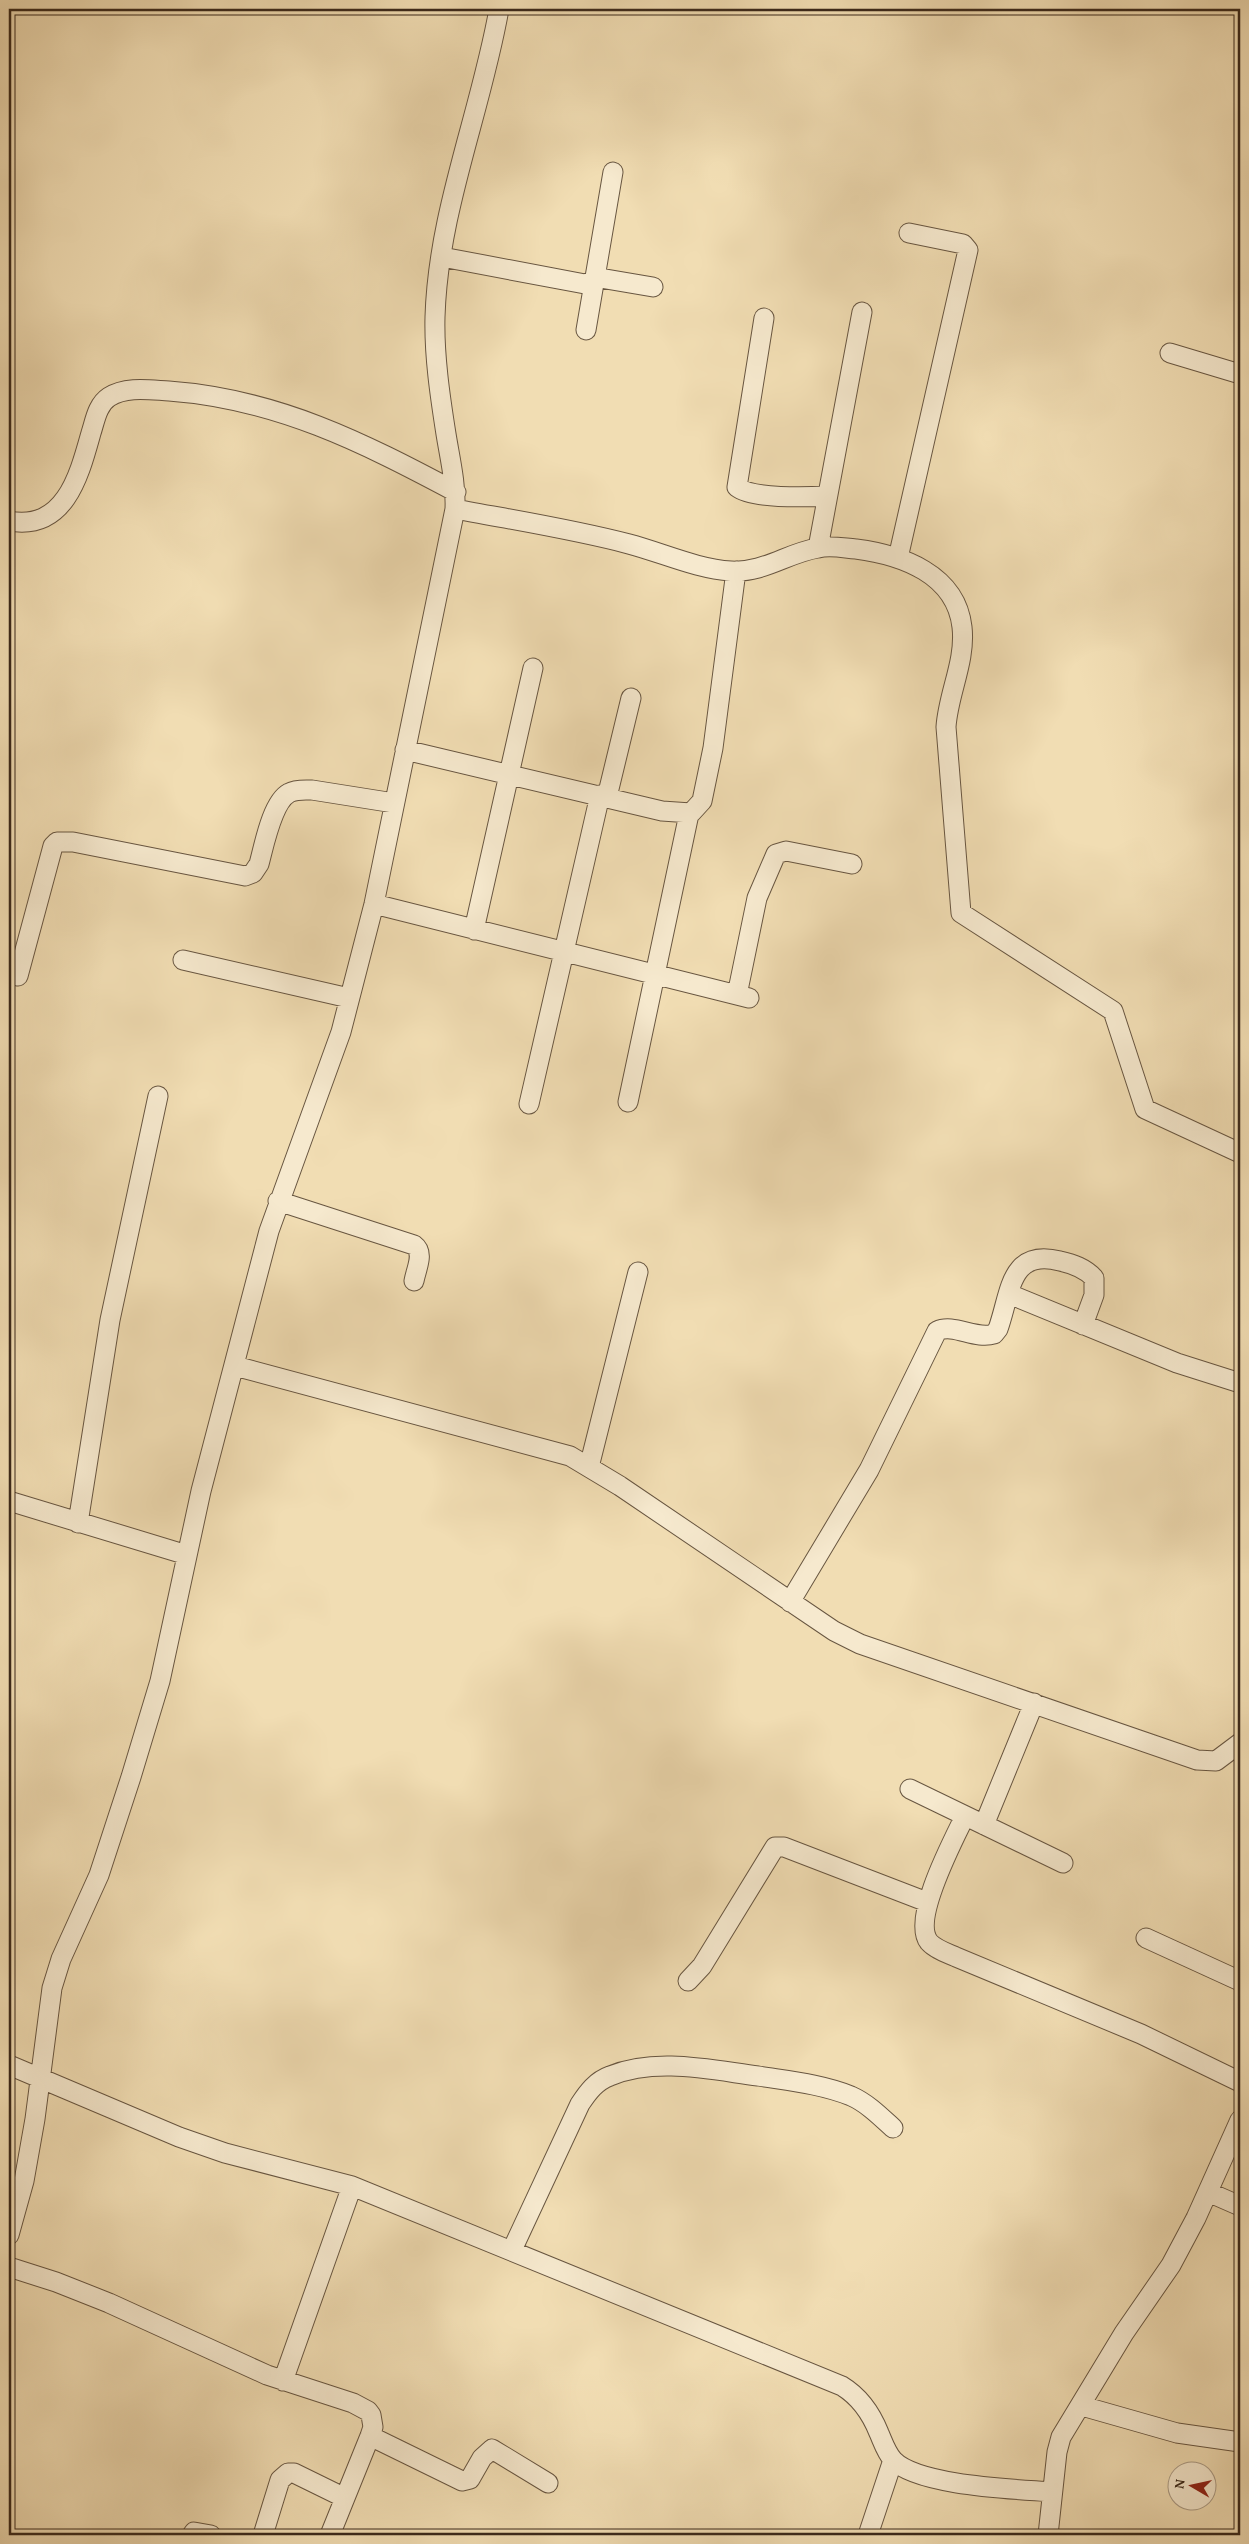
<svg xmlns="http://www.w3.org/2000/svg" width="1249" height="2544" font-family="'Gentium Book Plus',serif">
<style>
.lines{fill:none;stroke-linecap:round;stroke-linejoin:round}
.minor-casing{stroke:#685641;stroke-width:21}
.minor{stroke:#f6e9ce;stroke-width:19}
</style>
<rect width="100%" height="100%" fill="#f1ddb3"/>
<filter id="stains"><feTurbulence type="fractalNoise" baseFrequency=".004" numOctaves="4"/><feColorMatrix values="0 0 0 0 .2 0 0 0 0 .09 0 0 0 0 .02 0 0 0 .5 -.17"/></filter>
<radialGradient id="worn" r=".72"><stop offset=".6" stop-color="#630" stop-opacity="0"/><stop offset="1" stop-color="#630" stop-opacity=".3"/></radialGradient>
<g class="lines">
<g class="minor-casing">
<path id="minor" d="M442,257L585,284L600,278L653,287
M764,318L737,487C752,499 808,497 827,496
M586,330L613,172
M1170,353L1240,374
M455,509C513,520 572,529 629,544C663,553 697,569 731,571C764,573 787,553 818,548C830,545 843,548 856,549C902,555 956,574 962,627C966,661 948,694 946,727L961,913L1113,1011L1145,1109L1240,1153
M9,521C65,531 79,476 91,433C95,421 97,405 109,397C126,386 150,390 169,391C277,399 362,442 456,492
M818,548L862,312
M898,558L968,250L963,244L909,233
M405,750L662,811L691,813L702,801L713,748L736,571
M607,797L631,698
M374,904L749,998
M474,930L533,668
M183,960L349,998
M18,976L53,846L57,842H73L245,876L253,873L259,864C264,846 272,802 289,793C296,789 305,790 312,790L394,803
M737,995L757,898L776,854L786,851L852,864
M628,1102L689,814
M529,1104L600,795
M278,1201L414,1245C425,1253 416,1269 414,1281
M1009,1294L1177,1363L1240,1383
M235,1366L570,1456L620,1486L834,1631L860,1644L1197,1760L1216,1761L1240,1743
M589,1467L638,1272
M9,1501L187,1555
M78,1523L110,1320L158,1096
M790,1602L869,1470L937,1331C954,1323 975,1340 994,1334L998,1329C1011,1293 1009,1248 1060,1261C1073,1264 1085,1268 1094,1278V1295L1083,1325
M910,1789L1063,1863
M965,1816C954,1839 911,1919 929,1942C935,1949 947,1953 956,1957L1141,2034L1240,2082
M984,1825L1034,1703
M1146,1938L1240,1981
M688,1981L702,1966L775,1847H784L927,1902
M9,2065L179,2137L225,2153L352,2186L842,2386C860,2397 871,2413 879,2433C883,2442 886,2452 893,2460C918,2486 1015,2489 1052,2492
M1208,2192L1240,2206
M9,2235L24,2181L35,2119L52,1988L61,1959L99,1875L131,1777L160,1681L201,1491L269,1231L341,1032L374,904L455,509C456,483 450,459 446,434C440,396 434,355 435,317C438,211 481,112 499,9
M512,2250L580,2104C588,2092 596,2081 610,2076C656,2057 711,2070 758,2076C789,2081 821,2084 851,2096C867,2103 880,2116 893,2128
M9,2267L56,2282L109,2303L267,2375L353,2403L368,2411L371,2415L373,2427L370,2436L330,2535
M283,2381L352,2186
M1082,2406L1177,2433L1240,2442
M370,2436L462,2481L470,2479L482,2458L492,2449L548,2483
M192,2535L194,2532L211,2535
M263,2535L280,2480L288,2473H294L345,2498
M868,2535L893,2460
M1048,2535L1057,2452L1061,2437L1124,2333L1171,2265L1196,2218L1240,2120"/>
</g>
<use href="#minor" class="minor"/>
</g>
<rect width="1249" height="2544" fill="none" stroke="#f1ddb3" stroke-width="30"/>
<rect x="10" y="10" width="1229" height="2524" fill="none" stroke="#3b291b" stroke-width="2.5"/>
<rect x="15" y="15" width="1219" height="2514" fill="none" stroke="#3b291b"/>
<g transform="translate(1192 2486) rotate(279)"><circle r="24" fill="#f6e9ce" stroke="#ab9c86"/>
<path d="M0-4L9 19L0 12L-9 19Z" fill="#8f2418"/>
<text y="-8" font-size="14" font-weight="bold" text-anchor="middle" fill="#3b291b">N</text>
</g>
<rect width="100%" height="100%" filter="url(#stains)"/>
<rect width="100%" height="100%" fill="url(#worn)"/>
</svg>
